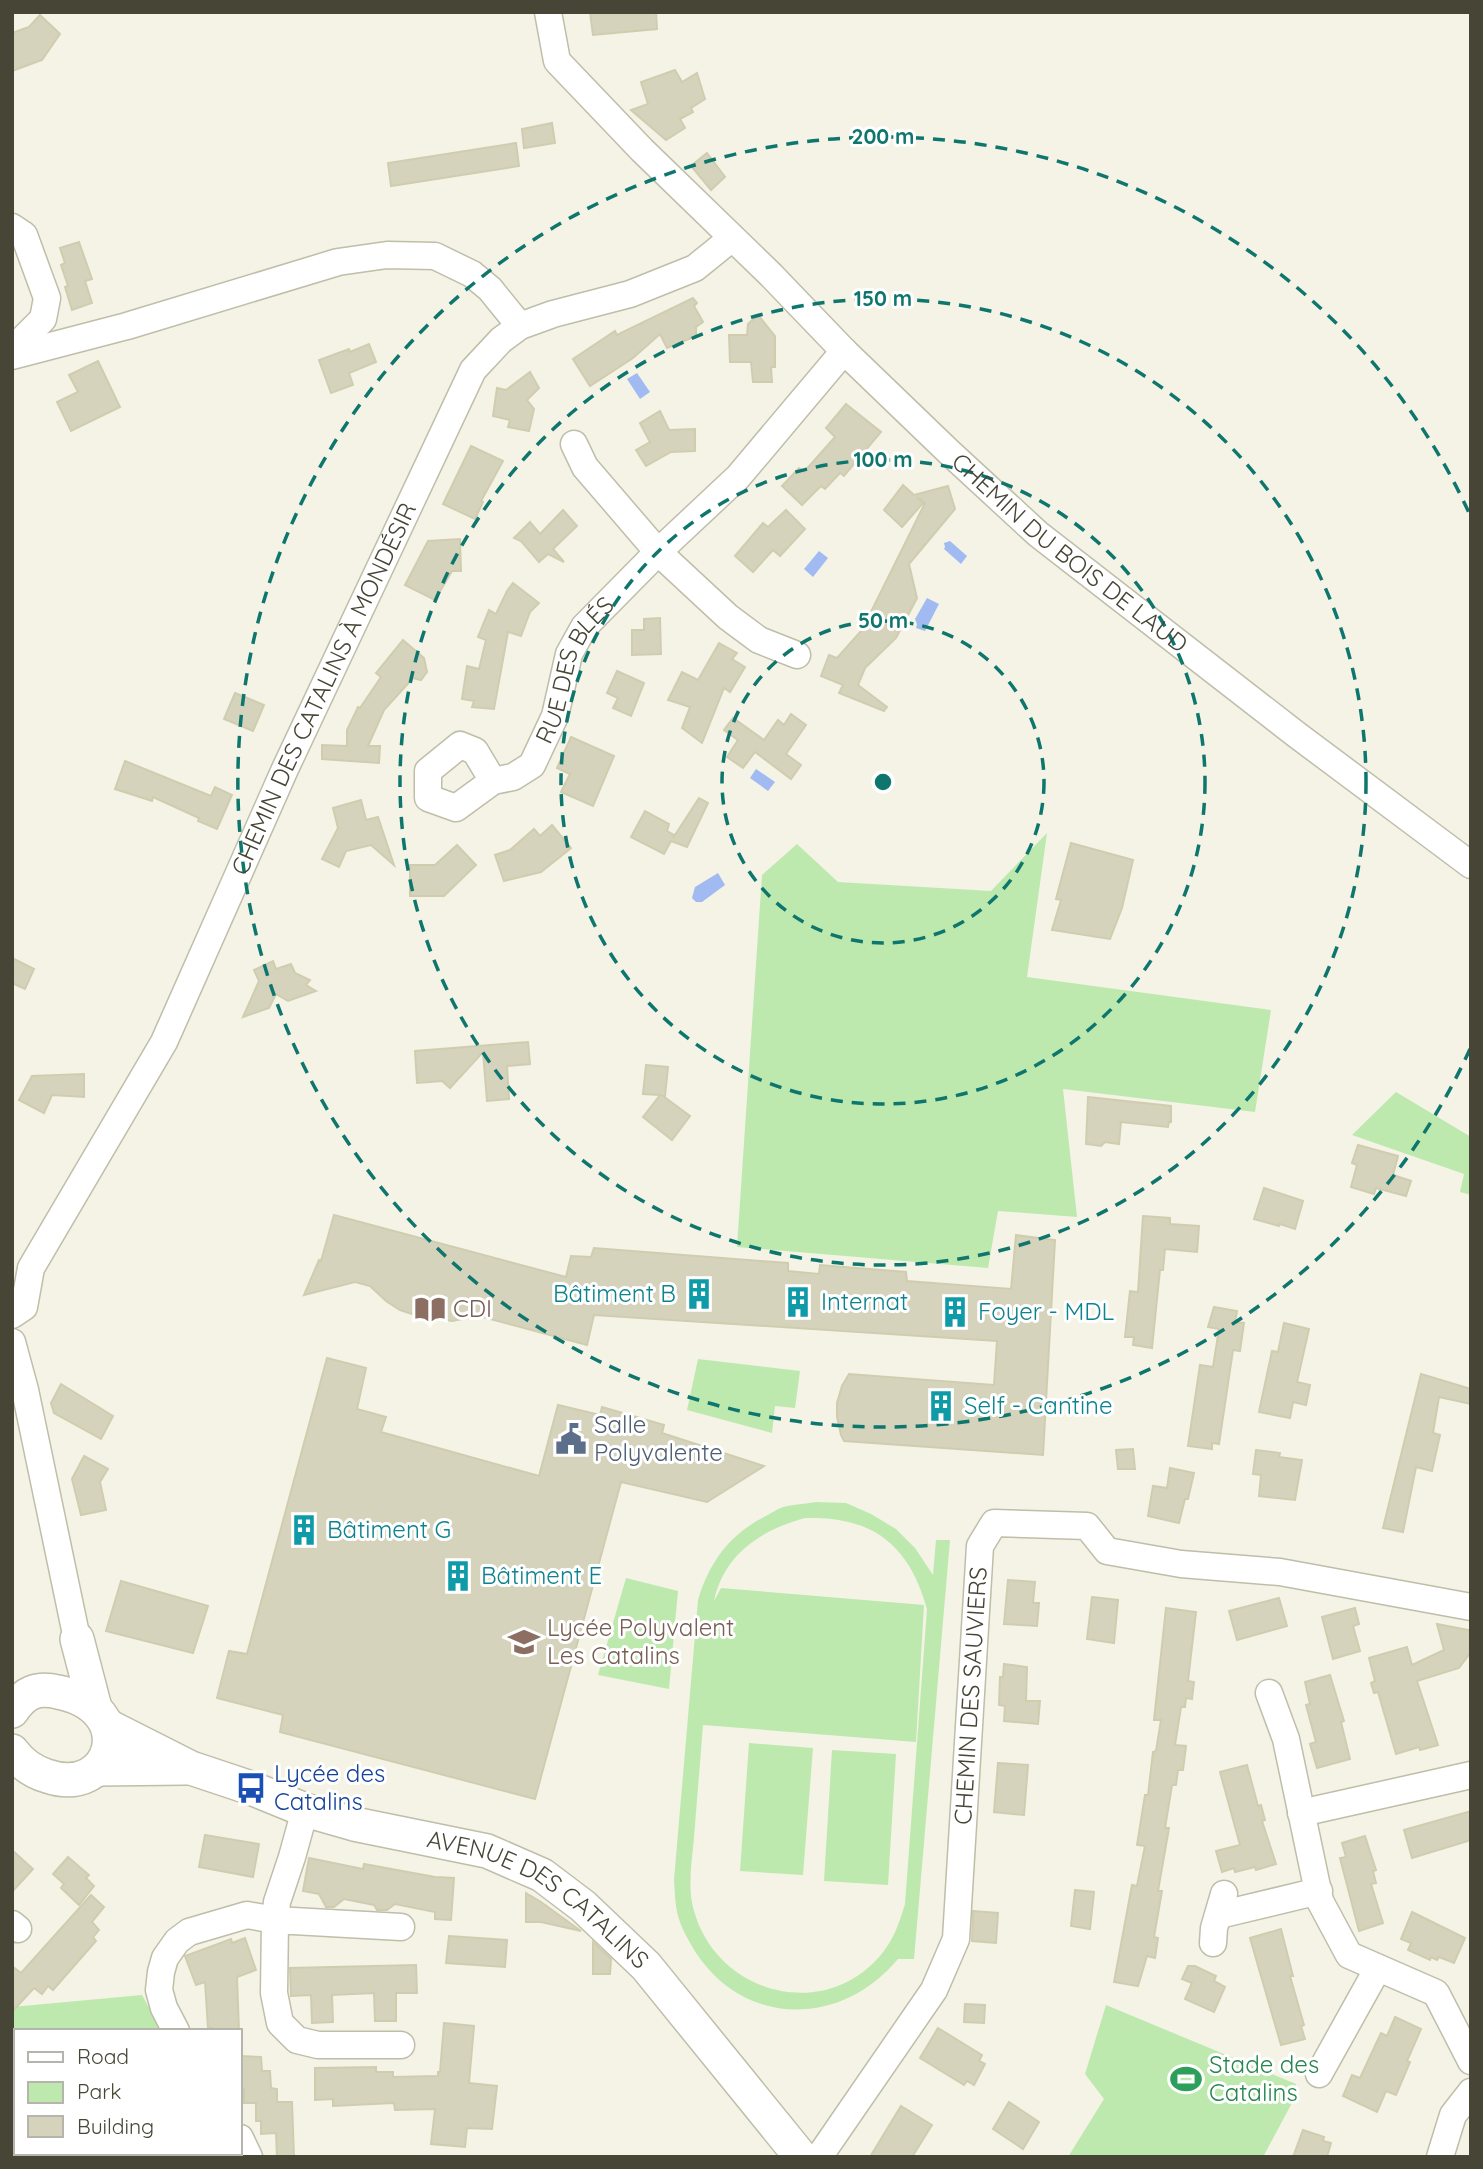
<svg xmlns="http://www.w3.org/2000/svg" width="1483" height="2169" font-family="Quicksand,sans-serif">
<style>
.green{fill:#bde9ae;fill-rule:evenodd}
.water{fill:#a1baf2}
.building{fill:#d5d3bc;stroke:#d0cdaf;stroke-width:2}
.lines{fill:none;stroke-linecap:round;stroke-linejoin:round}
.minor-casing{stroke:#bfbea9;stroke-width:29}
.tertiary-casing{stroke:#bfbea9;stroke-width:36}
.minor{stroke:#fff;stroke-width:26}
.tertiary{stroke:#fff;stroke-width:33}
.ring{fill:none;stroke:#0f766e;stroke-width:3.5;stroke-dasharray:12 9}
.labels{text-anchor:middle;stroke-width:6;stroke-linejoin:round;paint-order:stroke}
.street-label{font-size:24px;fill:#474535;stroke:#fff}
.culture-label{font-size:24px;fill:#0d838f;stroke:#fff;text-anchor:start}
.education-label{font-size:24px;fill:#785e54;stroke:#fff;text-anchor:start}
.service-label{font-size:24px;fill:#4e5e75;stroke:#fff;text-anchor:start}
.transit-label{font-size:24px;fill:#164399;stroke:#fff;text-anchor:start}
.leisure-label{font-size:24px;fill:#27864d;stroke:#fff;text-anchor:start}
.centre{fill:#0f766e;stroke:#fff;stroke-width:3.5}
.ring-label{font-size:21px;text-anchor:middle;font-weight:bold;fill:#0f766e;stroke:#fff;stroke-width:6;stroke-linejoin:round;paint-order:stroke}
</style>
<rect width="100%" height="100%" fill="#f4f3e6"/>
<!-- green -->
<g class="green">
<path d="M1047 833 1027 977 1271 1010 1255 1112 1063 1089 1077 1217 998 1211 988 1268 737 1247 762 875 797 844 838 882 991 891Z"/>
<path d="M1396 1092 1471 1137V1195L1460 1192 1464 1174 1352 1135Z"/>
<path d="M698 1359 800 1371 795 1408 775 1406 772 1433 687 1410Z"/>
<path d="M816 1502 846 1503 871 1514 896 1529 915 1548 933 1575 936 1540H950L914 1959H898C838 2031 735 2027 689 1941 686 1935 682 1929 680 1922 675 1909 675 1894 674 1880L698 1600C709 1563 729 1535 764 1517 770 1514 777 1509 783 1507 794 1504 805 1504 816 1502ZM805 1518C872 1516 909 1544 927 1609L905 1904C899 1924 893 1941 880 1956 822 2023 717 1993 694 1911 687 1888 692 1861 694 1837 697 1800 700 1763 703 1725L916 1742 924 1605 721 1588 714 1601C724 1554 761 1530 805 1518Z"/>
<path d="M626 1578 678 1591 669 1689 598 1675Z"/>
<path d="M749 1743 813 1748 803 1875 740 1871Z"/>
<path d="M832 1750 896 1754 888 1885 824 1881Z"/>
<path d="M142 1995 162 2031H16V2153H12V2007Z"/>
<path d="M1106 2005 1296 2084 1293 2101 1263 2157H1068L1104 2099 1085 2074Z"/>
</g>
<!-- water -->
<g class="water">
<path d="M637 373 650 392 640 399 627 379Z"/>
<path d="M950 541 967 556 961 564 944 549 945 547 944 543Z"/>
<path d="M819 551 828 558 813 577 804 569Z"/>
<path d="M927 598 939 604 925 631 916 628 917 624 915 619Z"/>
<path d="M756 769 775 782 768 791 750 778Z"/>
<path d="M718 873 725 885 702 902H696L692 898 695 887Z"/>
</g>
<!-- building -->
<g class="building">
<path d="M590 12H656L657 29 593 35Z"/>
<path d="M40 15 60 34 42 60 12 71V33L29 27Z"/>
<path d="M675 70 682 82 697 73 705 99 691 108 693 112 680 119 685 128 666 140 631 110 648 104 641 82Z"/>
<path d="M552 123 555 143 524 148 522 129Z"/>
<path d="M516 143 519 166 391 186 388 163Z"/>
<path d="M707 153 725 177 711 190 691 166Z"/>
<path d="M79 242 92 279 85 281 92 303 72 310 65 287 68 286 61 265 65 263 60 248Z"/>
<path d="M693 298 697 303 694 306 703 322 696 327V336L667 348 660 334 633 358 590 386 573 359 615 331 617 335Z"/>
<path d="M758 315 775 336V367H771L772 382H753L751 362H730L729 335H747L748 324Z"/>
<path d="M369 344 376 362 349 373 353 385 331 393 319 360 349 349 350 352Z"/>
<path d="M98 361 120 407 71 431 57 402 78 392 69 375Z"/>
<path d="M530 372 539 388 527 400 534 409 529 431 508 427 510 420 493 416 497 388 506 390Z"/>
<path d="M846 404 881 432 844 476 840 473 825 489 821 486 802 505 782 486 799 468 804 472 835 437 826 428Z"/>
<path d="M660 411 669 430 695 429V451L671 452 646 466 636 450 650 442 640 423Z"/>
<path d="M471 446 503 461 481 501 483 502 475 519 443 504Z"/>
<path d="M903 485 914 495 948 486 955 509 909 564 917 598 896 638 865 668 858 685 887 707 884 711 839 693 843 685 821 676 829 655 837 658 862 630 925 503 917 497 923 503 902 527 884 510Z"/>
<path d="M563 510 577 526 553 549 564 562 548 554 539 562 521 541 514 538 530 522 540 534Z"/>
<path d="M786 510 805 529 780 556 773 550 753 572 735 556 763 523 768 527Z"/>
<path d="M460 539 461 571H452L435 600 405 585 428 541Z"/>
<path d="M513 583 539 603 530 612 521 636 508 632 494 709 472 707 474 701 462 699 467 666 479 669 486 640 478 637 489 610 496 614 507 591Z"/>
<path d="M660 618 661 654 632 655V630H644V619Z"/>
<path d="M403 640 424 658 427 672 421 680 413 678 384 710 368 746H380L379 763 322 759V745L347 746V730L358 707 360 708 381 677 376 673Z"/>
<path d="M719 643 737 653 732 659 745 667 730 692 724 688 702 743 682 728 690 707 668 700 682 672 698 680Z"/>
<path d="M617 671 644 683 631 716 613 708 618 698 607 693Z"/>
<path d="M235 693 264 705 253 731 224 719Z"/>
<path d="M791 714 806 725 786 754 801 765 791 779 755 752 743 768 727 757 738 740 724 730 733 718 764 740 778 720 784 725Z"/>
<path d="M571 737 614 756 593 806 561 792 570 774 557 768Z"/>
<path d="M125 761 211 796 215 787 232 795 217 829 198 821 199 818 153 797 152 801 115 789Z"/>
<path d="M699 798 708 803 687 847 671 841 664 854 631 837 645 811 669 824 667 831 674 835 673 838Z"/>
<path d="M361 800 366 820 378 817 394 865 371 845 346 851 339 867 322 859 338 828 333 808Z"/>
<path d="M552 825 571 848 541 872 504 881 495 855 510 850 534 829 540 836Z"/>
<path d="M1071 843 1133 860 1122 908 1110 939 1052 930 1061 900 1056 899Z"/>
<path d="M457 845 476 865 444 896H410V865H435Z"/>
<path d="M12 958 34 969 25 989 12 983Z"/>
<path d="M273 961 276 969 291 964 295 973 310 980 306 985 316 991 288 1001 276 994 269 1008 243 1017 259 981 254 970Z"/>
<path d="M528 1042 530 1064 507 1066 509 1099 487 1101 483 1052 450 1088 442 1081 417 1083 415 1051Z"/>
<path d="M646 1065 668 1067 665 1096H663L690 1116 672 1140 643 1117 660 1095 643 1094Z"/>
<path d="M84 1074V1097L52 1095 44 1113 19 1100 32 1076Z"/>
<path d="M1088 1097 1171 1106V1122H1169L1168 1127 1121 1122 1119 1144 1105 1142 1101 1146 1086 1144Z"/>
<path d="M1358 1145 1398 1156 1393 1175 1411 1181 1406 1196 1376 1188 1374 1194 1351 1187 1357 1165 1352 1163Z"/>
<path d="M1264 1188 1303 1201 1295 1229 1280 1224 1279 1226 1254 1219Z"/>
<path d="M334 1215 566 1277 571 1256 591 1257 594 1248 788 1263V1271L819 1274 820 1265 906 1272 907 1281 1011 1289 1016 1235 1055 1240 1043 1455 844 1441 841 1435 837 1417V1403L842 1386 849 1374 994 1385 997 1341 594 1315 587 1345 479 1316 452 1321 418 1316 400 1310 386 1301 370 1286 355 1282 304 1295 319 1260 321 1261Z"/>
<path d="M1143 1216 1170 1218V1224L1199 1226 1197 1252 1165 1249 1163 1270H1160L1152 1348 1133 1345 1134 1337H1125L1130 1291 1138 1292Z"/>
<path d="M1214 1307 1237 1311 1235 1322 1244 1323 1240 1351 1233 1350 1219 1444 1212 1443V1449L1188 1446 1200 1365 1213 1367 1219 1329 1208 1327Z"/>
<path d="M1284 1323 1309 1329 1297 1382 1310 1385 1306 1405 1293 1402 1290 1418 1259 1412 1272 1351 1278 1352Z"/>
<path d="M327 1358 366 1368 357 1409 386 1417 381 1432 539 1476 558 1405 600 1415 602 1407 664 1425 662 1433 764 1466 707 1502 621 1482 535 1799 280 1732 283 1715 217 1698 229 1651 247 1654Z"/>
<path d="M1421 1374 1471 1389V1404L1439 1397 1433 1433 1440 1435 1432 1471 1416 1467 1403 1532 1383 1528Z"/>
<path d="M61 1384 113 1416 101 1439 54 1413 51 1403Z"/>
<path d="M1133 1449 1135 1469H1118L1116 1450Z"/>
<path d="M1256 1450 1280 1453 1279 1457 1302 1460 1295 1500 1259 1496 1261 1475 1253 1474Z"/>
<path d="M84 1456 108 1469 100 1482 106 1510 81 1515 72 1479Z"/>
<path d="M1170 1468 1194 1473 1188 1499H1185L1179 1523 1148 1516 1153 1486 1167 1488Z"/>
<path d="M1008 1580 1035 1582 1033 1603H1039L1037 1626 1004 1624Z"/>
<path d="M121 1581 208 1606 193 1653 106 1631Z"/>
<path d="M1092 1597 1118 1600 1114 1643 1087 1639Z"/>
<path d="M1279 1598 1287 1626 1237 1640 1229 1611Z"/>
<path d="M1166 1608 1196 1612 1188 1681 1194 1682 1192 1699 1186 1698 1185 1707H1181L1175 1745 1186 1746 1183 1770H1178L1176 1785H1172L1165 1828H1169L1158 1891H1162L1154 1937 1158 1938 1155 1958 1147 1956 1138 1986 1114 1982 1132 1885 1137 1886 1145 1846 1137 1845 1145 1795H1148L1153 1752 1156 1751 1161 1720H1154Z"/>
<path d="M1355 1608 1359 1624 1353 1626 1360 1651 1333 1659 1322 1617Z"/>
<path d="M1437 1624 1469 1630 1471 1636V1652L1459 1668 1417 1681 1438 1745 1420 1750 1419 1747 1396 1754 1378 1692 1374 1693 1371 1683 1375 1681 1369 1658 1407 1647 1412 1665 1444 1650Z"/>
<path d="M1004 1664 1027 1667 1026 1701H1040L1038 1724 1004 1721 1005 1706 999 1705 1000 1677H1003Z"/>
<path d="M1330 1675 1344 1721 1341 1722 1350 1759 1317 1768 1310 1744 1316 1742 1306 1705 1310 1704 1305 1682Z"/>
<path d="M998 1763 1028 1765 1024 1815 994 1812Z"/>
<path d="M1247 1765 1258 1806 1261 1805 1265 1820 1262 1821 1276 1864 1256 1870 1255 1867 1235 1872 1234 1868 1222 1872 1216 1851 1240 1845 1220 1772Z"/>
<path d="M1471 1811V1840L1412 1858 1404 1830Z"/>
<path d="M205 1835 259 1844 253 1877 199 1867Z"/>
<path d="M1365 1836 1376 1870 1373 1871 1376 1883 1371 1884 1383 1923 1359 1931 1340 1858 1346 1857 1342 1843Z"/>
<path d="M12 1850 33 1869 12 1892Z"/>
<path d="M68 1857 89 1875 86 1878 94 1886 79 1905 61 1888 64 1884 53 1874Z"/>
<path d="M309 1858 363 1869 364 1864 435 1877 454 1878 451 1920 435 1919V1912L395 1904 387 1910H377L374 1905 344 1899 334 1907H326L319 1894 303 1891Z"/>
<path d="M1075 1890 1094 1892 1090 1929 1071 1926Z"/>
<path d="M526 1893 541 1902 581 1931 541 1922H526Z"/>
<path d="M91 1895 104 1907 92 1922 99 1930 93 1937 96 1941 53 1990 48 1986 42 1994 34 1988 12 2012V1966L21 1973Z"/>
<path d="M973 1911 998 1913 996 1943 972 1941Z"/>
<path d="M1412 1912 1465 1938 1454 1963 1439 1957 1437 1960 1431 1957 1430 1960 1408 1950 1411 1943 1401 1939Z"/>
<path d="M1281 1929 1293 1976H1290L1304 2025 1301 2026 1305 2039 1281 2045 1250 1938Z"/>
<path d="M449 1936 507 1940 505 1967 446 1963Z"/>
<path d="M245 1938 256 1970 237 1977 239 2031H212V2028H208L205 1982 196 1985 185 1956 231 1939 232 1943Z"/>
<path d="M593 1942 611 1959 610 1974H593Z"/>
<path d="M416 1965 417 1993H396V2021H375L374 1993 332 1995 333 2022 312 2023 311 1995 291 1996 290 1968Z"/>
<path d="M1188 1966H1195L1216 1976 1214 1981 1225 1987 1214 2012 1185 1999 1192 1983 1182 1979Z"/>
<path d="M965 2004 985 2005 984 2023 964 2022Z"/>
<path d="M1395 2017 1421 2029 1407 2061 1410 2062 1396 2095 1386 2091 1377 2112 1343 2096 1352 2075 1360 2078 1381 2033 1387 2036Z"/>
<path d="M444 2023 474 2026 469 2083 497 2086 492 2129 467 2128 465 2147 431 2144 435 2109 395 2110 394 2103 333 2106V2099L315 2100V2068L376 2067V2072H393V2077L438 2076V2072H440Z"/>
<path d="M938 2028 982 2055 979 2061 985 2064 974 2085 967 2081 964 2085 920 2058Z"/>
<path d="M240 2056 261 2057 262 2071H270L271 2088 277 2089V2102H292L294 2157H277L276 2133 261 2134V2121H256V2103H244V2089L240 2090Z"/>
<path d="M1009 2102 1039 2122 1023 2149 993 2129Z"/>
<path d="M901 2106 932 2125 912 2157H870Z"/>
<path d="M1303 2130 1324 2137 1323 2141 1331 2143 1327 2157H1293Z"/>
</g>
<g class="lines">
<defs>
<g id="minor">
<path id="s1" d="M548 12 557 61 642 150 771 275 844 351 949 452 1038 534 1297 735 1471 865"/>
<path d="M12 227 24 235 47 298 43 319 12 350"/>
<path d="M12 356 127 326 338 262 387 255 435 256 472 274 490 289 520 326"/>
<path d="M574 444 585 467 658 552 728 617 759 640 797 655"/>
<path id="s2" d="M493 781 475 751 460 745 428 771V798L456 808 493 781 513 777 532 765 555 716 569 654 584 627 658 552 738 477 844 351"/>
<path id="s3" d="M12 1315 24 1307 31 1268 164 1042 285 769 473 370 501 340 520 326 553 314 630 294 695 268 732 238"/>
<path d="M12 1342 25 1390 77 1639"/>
<path d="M1269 1693 1286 1739 1320 1901 1349 1955 1436 1993 1471 2061"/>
<path d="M1301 1813 1471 1775"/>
<path d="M1219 1915 1319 1891"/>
<path d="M12 1924 18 1929"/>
<path d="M401 1927 275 1920 274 1993 280 2023 297 2040 318 2045H401"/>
<path d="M1213 1943 1214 1928 1224 1894"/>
<path d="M176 2031 164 2008 159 1990 161 1972 165 1958 177 1941 189 1932 247 1915 275 1920 277 1902 292 1857 305 1810"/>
<path d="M1319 2074 1378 1968"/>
<path d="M240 2138 249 2157"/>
<path id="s4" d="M819 2157 934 1990 956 1939 980 1546 994 1523 1087 1526 1107 1551 1181 1564 1280 1572 1471 1607"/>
<path d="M1440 2157 1453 2115 1471 2092"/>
</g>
<g id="tertiary">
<path d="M77 1639 95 1708"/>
<path d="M12 1711C24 1693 36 1687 58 1692 141 1708 113 1799 47 1776 33 1772 21 1763 12 1751"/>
<path id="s5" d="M108 1726 191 1768 251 1788 305 1810 354 1824 487 1851 542 1875 583 1906 646 1966 801 2157"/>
<path d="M97 1769 185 1768"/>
</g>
</defs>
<!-- minor casing -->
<use href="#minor" class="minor-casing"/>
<!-- tertiary casing -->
<use href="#tertiary" class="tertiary-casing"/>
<!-- minor -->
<use href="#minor" class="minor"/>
<!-- tertiary -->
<use href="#tertiary" class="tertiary"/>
</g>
<!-- distance rings -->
<g class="ring">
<circle cx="883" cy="782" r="161"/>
<circle cx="883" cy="782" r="322"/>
<circle cx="883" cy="782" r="483"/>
<path d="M1470 1049A645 645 0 1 1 1470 515"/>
</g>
<!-- icons -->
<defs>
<symbol id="building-bare" viewBox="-9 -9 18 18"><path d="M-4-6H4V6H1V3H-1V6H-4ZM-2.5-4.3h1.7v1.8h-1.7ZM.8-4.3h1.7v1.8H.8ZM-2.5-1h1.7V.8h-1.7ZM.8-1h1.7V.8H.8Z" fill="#0f9aa8" stroke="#fff" stroke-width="2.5" paint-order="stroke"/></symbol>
<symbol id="library-bare" viewBox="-9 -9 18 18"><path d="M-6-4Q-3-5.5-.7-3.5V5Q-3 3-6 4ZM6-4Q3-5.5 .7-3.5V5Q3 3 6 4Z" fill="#8d6e63" stroke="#fff" stroke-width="2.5" paint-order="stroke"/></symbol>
<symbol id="civic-bare" viewBox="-9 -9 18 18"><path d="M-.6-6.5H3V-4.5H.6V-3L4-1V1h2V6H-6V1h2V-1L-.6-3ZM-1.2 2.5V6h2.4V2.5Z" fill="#5c6f8a" stroke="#fff" stroke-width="2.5" paint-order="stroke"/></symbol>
<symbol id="school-bare" viewBox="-9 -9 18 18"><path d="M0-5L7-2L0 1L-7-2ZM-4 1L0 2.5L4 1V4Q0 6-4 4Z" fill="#8d6e63" stroke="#fff" stroke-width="2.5" paint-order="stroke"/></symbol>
<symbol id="bus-bare" viewBox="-9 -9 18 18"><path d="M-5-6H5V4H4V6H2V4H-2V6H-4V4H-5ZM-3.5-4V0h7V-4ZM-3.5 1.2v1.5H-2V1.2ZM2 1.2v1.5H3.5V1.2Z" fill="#1a4fb4" stroke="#fff" stroke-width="2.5" paint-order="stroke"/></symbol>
<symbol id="stadium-bare" viewBox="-9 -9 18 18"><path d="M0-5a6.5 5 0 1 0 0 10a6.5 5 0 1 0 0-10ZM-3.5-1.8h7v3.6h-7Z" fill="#2e9e5b" stroke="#fff" stroke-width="2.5" paint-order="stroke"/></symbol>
</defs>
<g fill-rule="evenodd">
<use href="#building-bare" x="677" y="1272" width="44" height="44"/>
<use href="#building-bare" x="776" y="1280" width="44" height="44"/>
<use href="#library-bare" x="408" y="1287" width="44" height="44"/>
<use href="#building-bare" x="933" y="1290" width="44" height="44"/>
<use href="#building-bare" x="919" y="1384" width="44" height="44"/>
<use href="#civic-bare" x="549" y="1417" width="44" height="44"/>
<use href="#building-bare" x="282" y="1508" width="44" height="44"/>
<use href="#building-bare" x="436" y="1554" width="44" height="44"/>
<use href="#school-bare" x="502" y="1620" width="44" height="44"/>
<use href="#bus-bare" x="229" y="1766" width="44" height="44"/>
<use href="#stadium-bare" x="1164" y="2057" width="44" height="44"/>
</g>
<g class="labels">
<!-- street labels -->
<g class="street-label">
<text dy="8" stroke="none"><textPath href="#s1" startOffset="761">CHEMIN DU BOIS DE LAUD</textPath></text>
<text dy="8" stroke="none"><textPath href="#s2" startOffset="343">RUE DES BLÉS</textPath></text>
<text dy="8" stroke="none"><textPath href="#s3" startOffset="704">CHEMIN DES CATALINS À MONDÉSIR</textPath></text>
<text dy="8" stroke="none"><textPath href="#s4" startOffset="502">CHEMIN DES SAUVIERS</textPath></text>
<text dy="8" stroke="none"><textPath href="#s5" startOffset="469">AVENUE DES CATALINS</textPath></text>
</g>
<!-- culture labels -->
<g class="culture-label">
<text x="676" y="1302" text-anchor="end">Bâtiment B</text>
<text x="821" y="1310">Internat</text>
<text x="978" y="1320">Foyer - MDL</text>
<text x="964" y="1414">Self - Cantine</text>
<text x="327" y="1538">Bâtiment G</text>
<text x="481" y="1584">Bâtiment E</text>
</g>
<!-- education labels -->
<g class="education-label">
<text x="453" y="1317">CDI</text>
<text x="547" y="1636">Lycée Polyvalent<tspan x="547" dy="28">Les Catalins</tspan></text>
</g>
<!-- service labels -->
<g class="service-label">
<text x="594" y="1433">Salle<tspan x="594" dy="28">Polyvalente</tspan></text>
</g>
<!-- transit labels -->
<g class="transit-label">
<text x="274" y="1782">Lycée des<tspan x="274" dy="28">Catalins</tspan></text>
</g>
<!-- leisure labels -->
<g class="leisure-label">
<text x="1209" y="2073">Stade des<tspan x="1209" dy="28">Catalins</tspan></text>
</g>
</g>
<circle cx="883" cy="782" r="10" class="centre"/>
<g class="ring-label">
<text x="883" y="144">200 m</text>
<text x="883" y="306">150 m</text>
<text x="883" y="467">100 m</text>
<text x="883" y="628">50 m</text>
</g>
<!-- border -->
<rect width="1483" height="2169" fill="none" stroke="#474535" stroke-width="28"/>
<!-- legend -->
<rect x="14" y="2029" width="228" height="126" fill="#ffffff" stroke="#b5b5ae" stroke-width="2"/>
<rect x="28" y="2052" width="35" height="10" fill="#ffffff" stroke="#b5b5ae" stroke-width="2"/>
<text x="77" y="2064" font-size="21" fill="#474535">Road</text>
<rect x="28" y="2082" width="35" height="21" fill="#bde9ae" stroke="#b5b5ae" stroke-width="2"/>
<text x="77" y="2099" font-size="21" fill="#474535">Park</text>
<rect x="28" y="2116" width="35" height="21" fill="#d5d3bc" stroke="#b5b5ae" stroke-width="2"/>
<text x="77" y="2134" font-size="21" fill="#474535">Building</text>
</svg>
